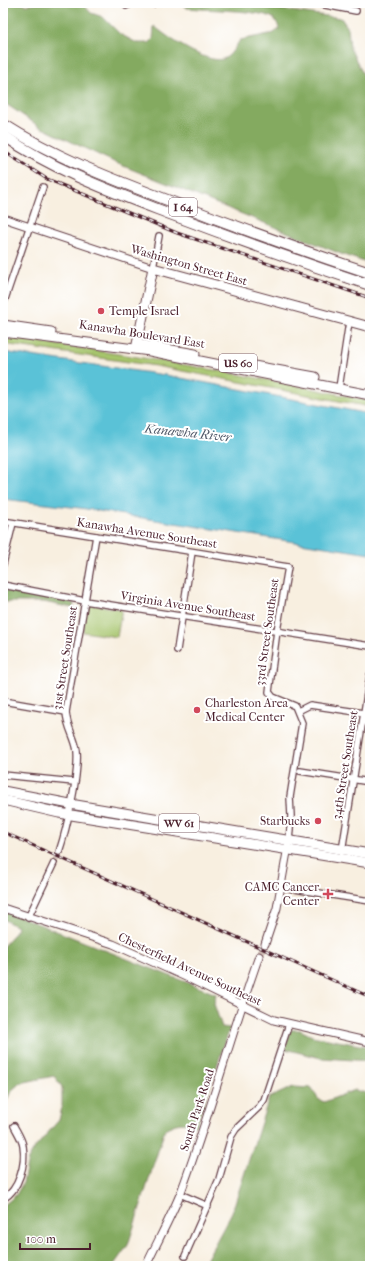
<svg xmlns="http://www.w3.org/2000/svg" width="373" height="1269" font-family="'IM FELL French Canon',serif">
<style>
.green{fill:#a6c46c;stroke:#78724c}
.forest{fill:#84aa60;stroke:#676446}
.water{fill:#5ac2d7;stroke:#527081}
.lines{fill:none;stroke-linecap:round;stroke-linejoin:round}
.minor-tunnel{stroke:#d5c5bc;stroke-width:5.5;stroke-dasharray:5.5 3;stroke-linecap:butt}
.tertiary-tunnel{stroke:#d5c5bc;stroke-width:7;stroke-dasharray:7 3.5;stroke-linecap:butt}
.pedestrian-casing{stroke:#643e46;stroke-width:6}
.minor-casing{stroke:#643e46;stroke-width:8}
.tertiary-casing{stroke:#643e46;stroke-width:9}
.primary-casing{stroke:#643e46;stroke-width:11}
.motorway-casing{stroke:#643e46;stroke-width:12}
.pedestrian{stroke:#fff;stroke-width:4}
.minor{stroke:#fff;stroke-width:5.5}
.tertiary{stroke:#fff;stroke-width:7}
.primary{stroke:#fff;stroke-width:9}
.motorway{stroke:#fff;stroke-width:10}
.rail-casing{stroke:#4a1f2b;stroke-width:3}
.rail{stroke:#fff;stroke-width:1.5;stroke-dasharray:4.5;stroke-linecap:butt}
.poi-dot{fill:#d1495b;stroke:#fff;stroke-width:1.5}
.labels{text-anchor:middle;stroke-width:4;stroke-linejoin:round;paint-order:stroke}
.shield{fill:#fff;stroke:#80626b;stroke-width:1}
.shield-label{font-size:11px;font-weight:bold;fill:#4a1f2b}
.street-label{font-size:12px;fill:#4a1f2b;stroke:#fff}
.poi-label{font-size:12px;fill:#4a1f2b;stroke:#fff;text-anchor:start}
.water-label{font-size:13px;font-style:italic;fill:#505867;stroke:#fff}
</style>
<rect width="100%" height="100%" fill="#fff"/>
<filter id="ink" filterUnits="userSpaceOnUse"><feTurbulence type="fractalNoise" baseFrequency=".025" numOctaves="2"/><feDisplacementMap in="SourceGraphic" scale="8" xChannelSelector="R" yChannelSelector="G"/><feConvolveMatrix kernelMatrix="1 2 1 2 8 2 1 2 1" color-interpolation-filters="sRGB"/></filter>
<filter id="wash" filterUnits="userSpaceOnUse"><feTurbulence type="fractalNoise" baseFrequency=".012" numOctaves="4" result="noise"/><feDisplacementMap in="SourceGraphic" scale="16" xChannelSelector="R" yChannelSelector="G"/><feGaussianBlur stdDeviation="0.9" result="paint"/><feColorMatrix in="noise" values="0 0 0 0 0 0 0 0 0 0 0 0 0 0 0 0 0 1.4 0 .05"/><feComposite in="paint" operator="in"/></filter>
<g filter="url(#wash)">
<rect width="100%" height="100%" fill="#f8efe0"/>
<!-- green -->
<g class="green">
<path d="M3 337C126 354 249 374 370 401V407L156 366 3 344Z"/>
<path d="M87 604 122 609 117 637 83 632Z"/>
</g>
<!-- forest -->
<g class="forest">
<path d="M3 3H19L26 5 42 3H82L91 13 103 17 120 34 137 43H149L153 39 154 26C167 37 206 64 223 59 230 57 236 46 240 40L274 33 279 29C278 25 277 21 273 18 261 10 204 10 187 8L179 3H235L341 18 348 28 350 48 370 88V264L341 254 116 163 40 127 3 102Z"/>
<path d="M3 590 65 600 74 604 73 608 44 602H3Z"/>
<path d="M3 910 216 994 214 1004 222 1027 230 1028 196 1126C182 1122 177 1122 165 1129L128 1245 113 1266H3V1206L16 1195 23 1183 28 1159 34 1149 59 1120 62 1107V1087L54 1076 20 1083 11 1091 3 1109V946L15 933 17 927 3 919Z"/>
<path d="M290 1030H300L312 1036 370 1047V1061L321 1058 285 1049Z"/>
<path d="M293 1087 312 1088 318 1099 324 1102 355 1090 370 1094V1266H204V1264L232 1212 269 1098Z"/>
</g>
<!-- water -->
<path class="water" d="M3 352 165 375 370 414V554L80 508 3 499Z"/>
</g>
<g filter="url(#ink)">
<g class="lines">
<!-- minor-tunnel -->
<path class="minor-tunnel" d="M54 863 59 852"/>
<!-- tertiary-tunnel -->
<path class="tertiary-tunnel" d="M259 956 265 944"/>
<defs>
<g id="pedestrian">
<path d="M150 3 153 5"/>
<path d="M126 7 136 3"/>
</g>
<g id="minor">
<path d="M315 3 356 11"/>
<path d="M153 268 159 236"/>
<path d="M3 305 43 187"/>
<path d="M339 388 349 322"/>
<path d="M3 521 288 567 277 631 269 692 273 697 295 706 302 723 290 797 291 816 289 841"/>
<path d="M3 564 13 523"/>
<path d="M3 585 85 601 370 646"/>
<path d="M177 650 192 552"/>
<path d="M3 701 66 712"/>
<path d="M298 711 310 705 370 714"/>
<path d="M300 771 370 782"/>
<path d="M3 775 74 782"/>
<path d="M342 851 370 675"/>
<path d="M59 852C67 828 79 775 77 751 75 737 67 728 66 712L96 536"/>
<path d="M281 887 370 901"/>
<path d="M28 918 54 863"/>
<path d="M180 1194 208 1206"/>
<path d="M3 1199C19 1190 26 1164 23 1146 22 1139 17 1132 14 1126"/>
<path d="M185 1256 219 1179 231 1137 236 1129 259 1107 264 1100 289 1024"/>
</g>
<g id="tertiary">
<path d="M3 218 153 268"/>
<path d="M3 908 113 944 188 978 274 1020 370 1042"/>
<path d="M265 944 277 908 289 841"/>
<path d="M146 1266C157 1242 171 1217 181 1192 210 1115 231 1034 259 956"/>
</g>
<g id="primary">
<path d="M3 325 51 332"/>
<path d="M3 332 150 351 370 395"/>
<path d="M143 345 195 354"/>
<path d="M136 349 153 268 370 327"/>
<path d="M237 363 315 377"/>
<path d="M3 791 70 804 370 854"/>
<path d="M3 800 59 813 370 863"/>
</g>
<g id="motorway">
<path d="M3 124C53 156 107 177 162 198 231 225 300 250 370 273"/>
<path d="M3 135C53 170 113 192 170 214 236 239 303 263 370 285"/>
</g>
</defs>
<!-- pedestrian casing -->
<use href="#pedestrian" class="pedestrian-casing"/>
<!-- minor casing -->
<use href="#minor" class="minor-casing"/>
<!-- tertiary casing -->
<use href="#tertiary" class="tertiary-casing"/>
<!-- primary casing -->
<use href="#primary" class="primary-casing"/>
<!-- motorway casing -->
<use href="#motorway" class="motorway-casing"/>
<!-- pedestrian -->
<use href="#pedestrian" class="pedestrian"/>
<!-- minor -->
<use href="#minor" class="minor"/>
<!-- tertiary -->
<use href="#tertiary" class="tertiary"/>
<!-- primary -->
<use href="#primary" class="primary"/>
<!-- motorway -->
<use href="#motorway" class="motorway"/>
<defs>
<g id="rail">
<path d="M3 151 47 179 177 233 370 298"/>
<path d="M3 832 370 997"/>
</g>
</defs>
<!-- rail casing -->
<use href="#rail" class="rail-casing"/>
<!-- rail -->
<use href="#rail" class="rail"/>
</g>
</g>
<!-- markers -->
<g class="poi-dot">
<circle cx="101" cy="311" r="4"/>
<circle cx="197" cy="710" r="4"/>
<circle cx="318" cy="821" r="4"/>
<path d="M326 888h4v4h4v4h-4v4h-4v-4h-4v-4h4z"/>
</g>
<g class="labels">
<!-- shield labels -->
<g class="shield">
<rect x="169" y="198" width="28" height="18" rx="3"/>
<rect x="219" y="354" width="38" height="18" rx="3"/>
<rect x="159" y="814" width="40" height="18" rx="3"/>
</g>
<g class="shield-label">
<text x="183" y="211">I 64</text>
<text x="238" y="367">US 60</text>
<text x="179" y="827">WV 61</text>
</g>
<!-- street labels -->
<g class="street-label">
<text transform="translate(189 265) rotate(16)" y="4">Washington Street East</text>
<text transform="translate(142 334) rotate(9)" y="4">Kanawha Boulevard East</text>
<text transform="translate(147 533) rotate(9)" y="4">Kanawha Avenue Southeast</text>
<text transform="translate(188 606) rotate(9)" y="4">Virginia Avenue Southeast</text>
<text transform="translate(267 632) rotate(-82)" y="4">33rd Street Southeast</text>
<text transform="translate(65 658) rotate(-81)" y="4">31st Street Southeast</text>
<text transform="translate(345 765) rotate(-81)" y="4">34th Street Southeast</text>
<text transform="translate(190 969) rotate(25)" y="4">Chesterfield Avenue Southeast</text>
<text transform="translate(197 1110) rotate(-72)" y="4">South Park Road</text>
</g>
<!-- poi labels -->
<g class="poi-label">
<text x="109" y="315">Temple Israel</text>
<text x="205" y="707">Charleston Area<tspan x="205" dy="14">Medical Center</tspan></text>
<text x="310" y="825" text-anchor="end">Starbucks</text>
<text x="319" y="891" text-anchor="end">CAMC Cancer<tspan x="319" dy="14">Center</tspan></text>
</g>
<!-- water labels -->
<g class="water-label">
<text transform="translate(188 432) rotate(6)" y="5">Kanawha River</text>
</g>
</g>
<!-- margin -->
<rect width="373" height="1269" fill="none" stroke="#fff" stroke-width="16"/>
<!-- scale -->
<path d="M20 1243v6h70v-6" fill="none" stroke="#4a1f2b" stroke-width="2"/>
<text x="26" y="1243" font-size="12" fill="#4a1f2b" stroke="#ffffff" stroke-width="3" paint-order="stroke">100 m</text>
</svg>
